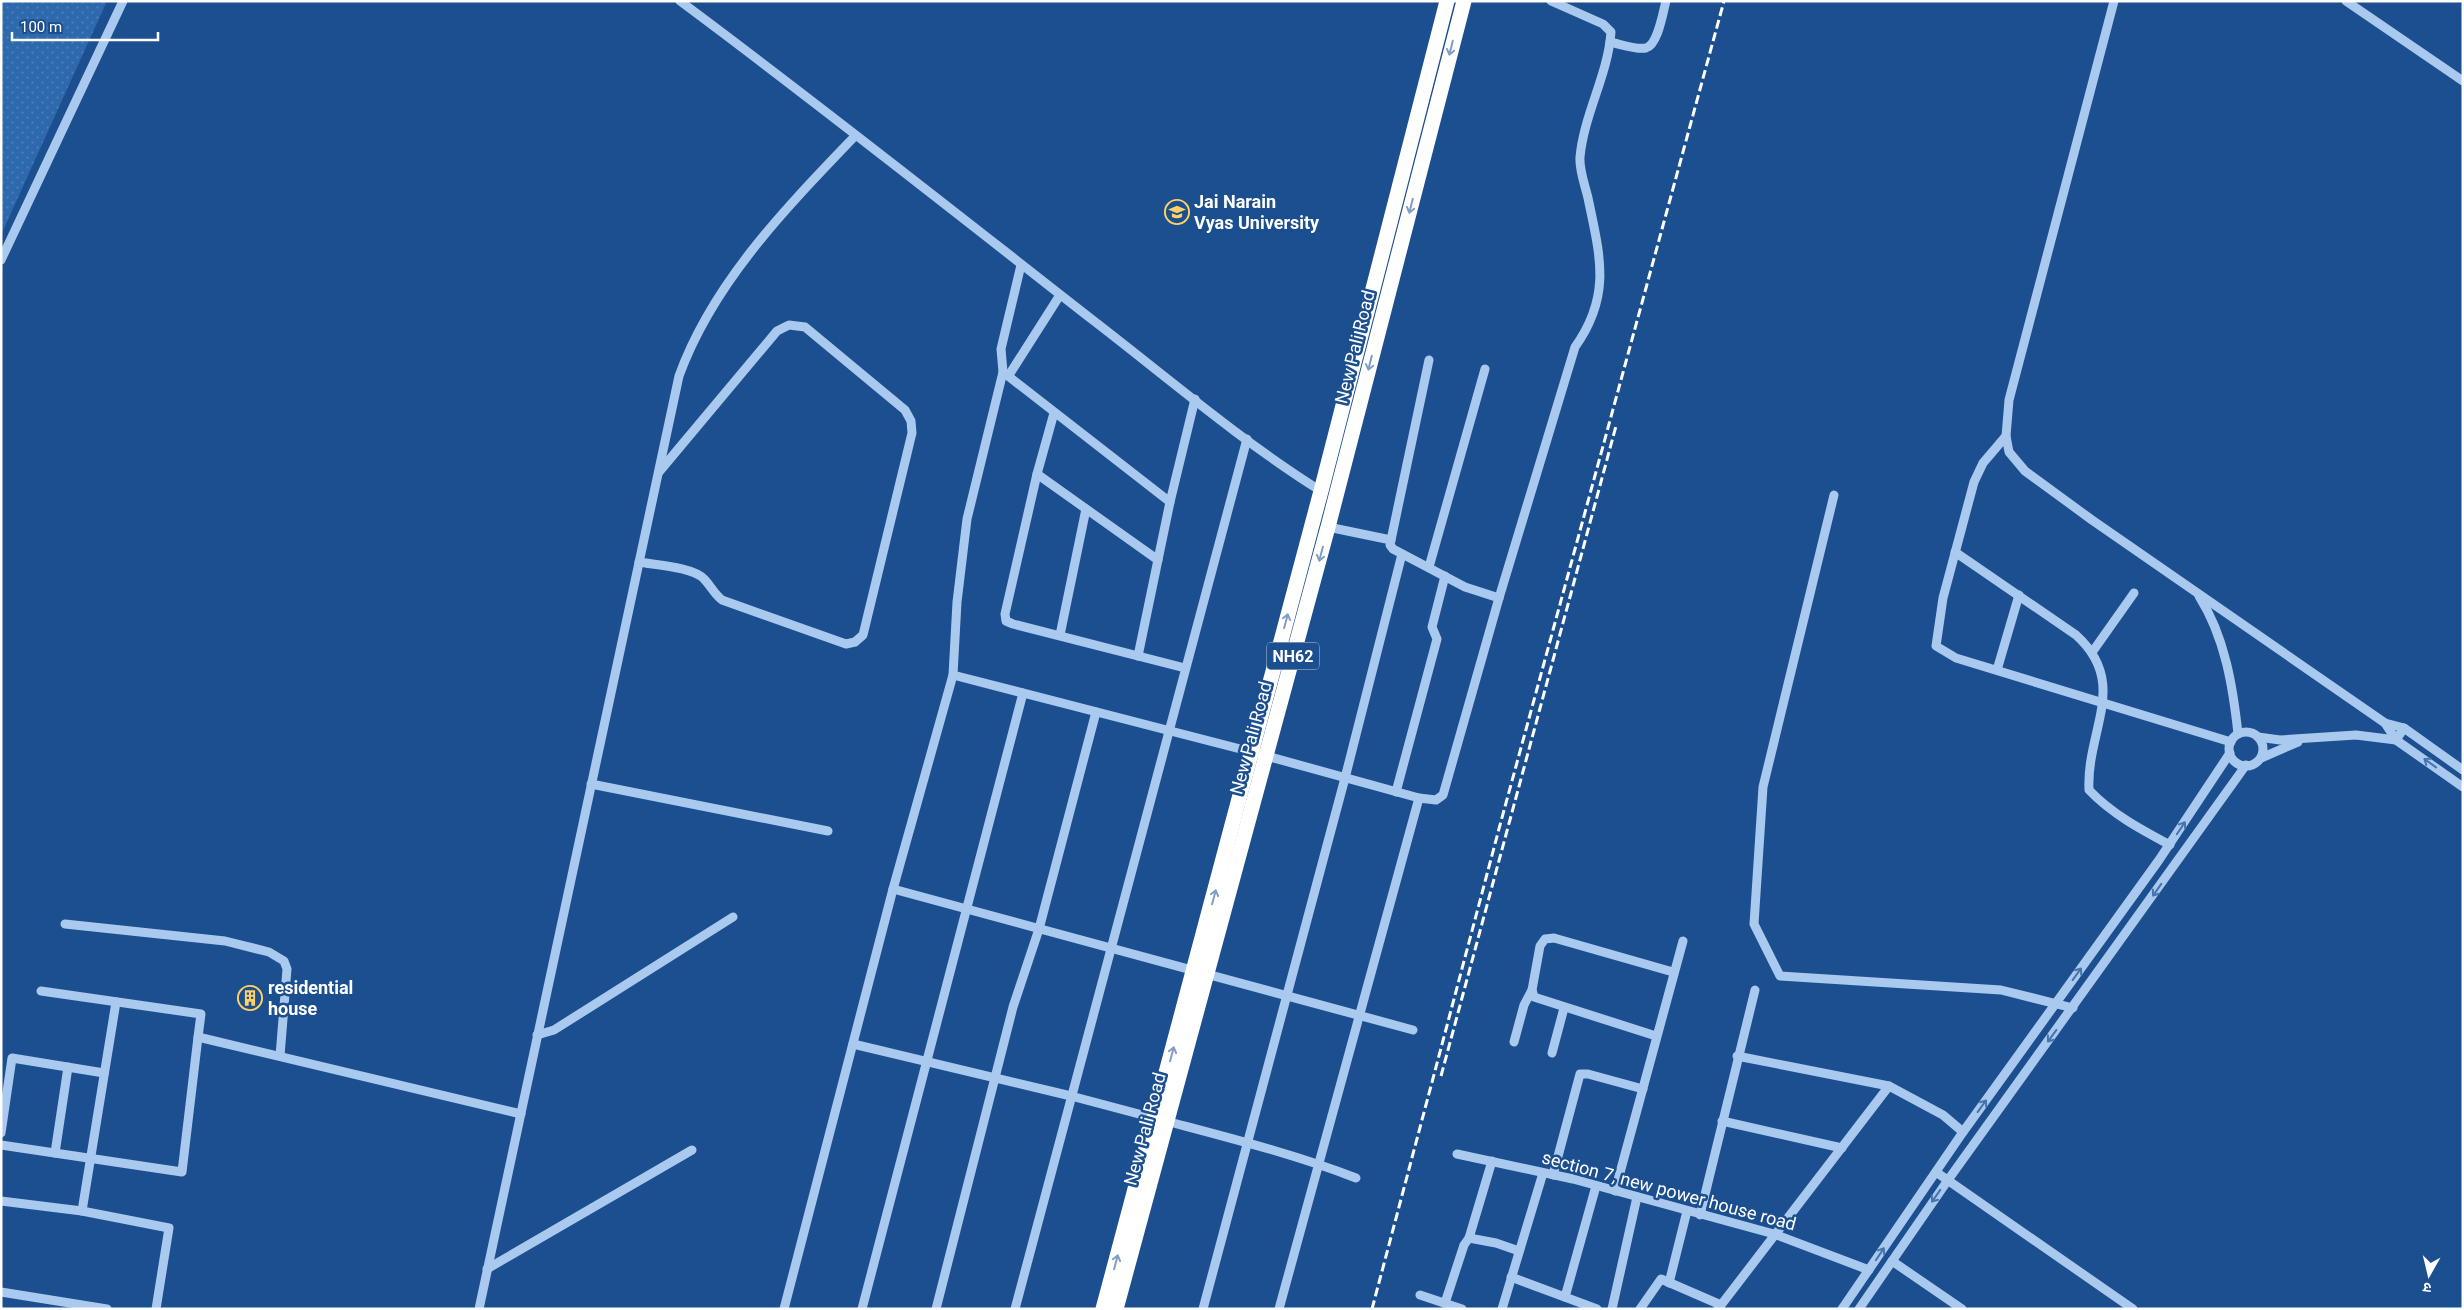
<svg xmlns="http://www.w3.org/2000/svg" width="2464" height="1310" font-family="Roboto,'Noto Sans Devanagari',sans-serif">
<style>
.grass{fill:url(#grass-dots)}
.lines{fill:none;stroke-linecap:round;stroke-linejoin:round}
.minor{stroke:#a9c9ee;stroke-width:9}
.highway{stroke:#fff;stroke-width:15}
.rail{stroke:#fff;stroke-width:3;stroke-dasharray:9 4;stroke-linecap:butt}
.oneway{stroke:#829ec1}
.oneway2{stroke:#4674ac}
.labels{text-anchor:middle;stroke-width:5;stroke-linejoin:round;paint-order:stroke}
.shield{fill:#1b4f8f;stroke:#bbcadd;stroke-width:1}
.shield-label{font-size:16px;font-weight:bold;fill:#fff}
.poi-label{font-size:18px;font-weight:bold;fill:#fff;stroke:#1b4f8f;text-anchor:start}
.street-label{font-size:18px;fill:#fff;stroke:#1b4f8f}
</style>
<defs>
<pattern id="grass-dots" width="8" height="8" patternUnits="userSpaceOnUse" patternTransform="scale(1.25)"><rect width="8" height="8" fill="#2e69ad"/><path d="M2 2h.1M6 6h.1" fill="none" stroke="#4d80b9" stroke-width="1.8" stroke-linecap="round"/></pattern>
</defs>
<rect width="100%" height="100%" fill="#1b4f8f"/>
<!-- grass -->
<path class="grass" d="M1 1H107L1 235Z"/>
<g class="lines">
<!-- minor -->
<g class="minor">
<path d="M680 1C820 105 957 214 1094 321 1168 378 1241 441 1321 491"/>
<path d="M2114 1 2009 400 2006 436 2009 452 2025 471 2092 520 2385 723 2404 728 2463 770"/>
<path d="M2346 1 2463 81"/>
<path d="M1610 42C1620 44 1636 50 1646 48 1658 45 1663 12 1666 1"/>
<path d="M1 260 123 1"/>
<path d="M1003 372 1170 502"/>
<path d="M1009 375 1060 295"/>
<path d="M1054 413 1037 474 1005 614 1006 621 1013 624 1185 668"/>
<path d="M2006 436 1983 463 1974 482 1943 598 1936 646 1956 658 2231 742"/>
<path d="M1037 474 1158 560"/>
<path d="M1834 495 1763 787 1754 924 1780 976 2001 990 2073 1008"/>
<path d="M1328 527 1391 540 1390 545 1393 549 1465 587 1499 598"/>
<path d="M1391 540 1429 360"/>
<path d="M1955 552 2076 635C2130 684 2086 730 2089 790 2112 814 2140 829 2170 845"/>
<path d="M639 562C655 565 693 567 704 579 711 586 714 594 722 600L846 644 855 642 863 635 912 433 911 421 905 410 805 327 789 325 777 331 659 472"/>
<path d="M1429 567 1485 369"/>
<path d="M2199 596C2225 637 2233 687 2238 734"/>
<path d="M1060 635 1086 509"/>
<path d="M2093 651 2134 593"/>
<path d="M1138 656 1170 502 1195 399"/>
<path d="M1997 670 2019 595"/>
<path d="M953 675 1252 752 1419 798 1279 1309"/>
<path d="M2385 723 2396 740 2463 787"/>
<circle cx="2246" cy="749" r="17"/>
<path d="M2258 737 2280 740 2356 735 2396 740 2404 728"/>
<path d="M2261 758 2298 742"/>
<path d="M591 784 828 831"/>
<path d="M1396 792 1437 639 1432 627 1445 576"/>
<path d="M1419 798 1436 800 1443 795 1499 598 1575 347C1612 295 1600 256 1588 198 1585 185 1579 170 1580 157 1584 114 1608 75 1611 32L1603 24 1551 1"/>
<path d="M893 889 1413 1030"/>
<path d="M65 924 225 941 269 952 284 961 287 969 280 1056"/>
<path d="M41 991 201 1014 198 1037"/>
<path d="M116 1002 82 1211 169 1228 156 1309"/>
<path d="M537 1035 554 1030 733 917"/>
<path d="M1656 1036 1534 997 1532 990 1540 946 1545 939 1554 938 1673 972"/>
<path d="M1514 1042 1524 1005 1532 990"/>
<path d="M853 1044 1071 1096 1154 1118"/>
<path d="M1552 1053 1564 1008"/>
<path d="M1737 1056 1889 1086 1943 1115 1963 1132"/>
<path d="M1166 1121C1230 1138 1294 1154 1356 1178"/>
<path d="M1722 1121 1842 1148"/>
<path d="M1 1133 12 1058 104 1073"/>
<path d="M1 1145 182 1172 198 1037 521 1114"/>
<path d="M55 1153 68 1067"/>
<path d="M1457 1154 1573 1179 1774 1234 1869 1270"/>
<path d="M1936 1172 2133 1309"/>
<path d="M1553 1175 1580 1074H1588L1643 1089"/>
<path d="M1615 1191 1683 941"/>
<path d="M1 1201 82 1211"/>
<path d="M1700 1215 1755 990"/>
<path d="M1469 1238 1492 1161"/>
<path d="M1892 1261 1962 1309"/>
<path d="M487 1269 692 1150"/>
<path d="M1511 1277 1597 1309"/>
<path d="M1669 1283 1687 1211"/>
<path d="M1 1292 107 1309"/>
<path d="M1420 1295 1462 1309"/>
<path d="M1565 1297 1596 1186"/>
<path d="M1445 1303 1464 1245 1469 1238 1496 1243 1519 1251"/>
<path d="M479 1309 679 376C713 282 787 207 855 136"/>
<path d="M784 1309 893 889 953 675 957 602 967 519 1003 372 1001 349 1021 265"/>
<path d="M862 1309 1023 693"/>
<path d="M936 1309 1013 1007 1039 929 1096 712"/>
<path d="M1015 1309 1247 439"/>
<path d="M1203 1309 1345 778 1402 554"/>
<path d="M1502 1309 1543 1173"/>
<path d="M1612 1309 1637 1197"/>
<path d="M1640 1309 1661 1279 1721 1305"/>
<path d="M1718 1309 1889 1086"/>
<path d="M1842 1309 1963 1132 2159 860 2230 753"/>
<path d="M1859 1309 1948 1180 2246 765"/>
</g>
<!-- highway -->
<g class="highway">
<path d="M1103 1309 1321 491 1447 1"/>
<path d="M1116 1309 1328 527 1464 1"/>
</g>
<!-- rail -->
<g class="rail">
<path d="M1441 1076 1616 426"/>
<path d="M1372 1309 1500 825 1724 1"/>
</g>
</g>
<!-- one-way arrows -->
<defs><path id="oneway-shaft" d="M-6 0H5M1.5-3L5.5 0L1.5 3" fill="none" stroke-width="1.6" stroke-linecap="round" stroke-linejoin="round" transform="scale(1.25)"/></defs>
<g class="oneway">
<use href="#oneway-shaft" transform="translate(1451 48) rotate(104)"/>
<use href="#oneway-shaft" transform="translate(1411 206) rotate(104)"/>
<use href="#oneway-shaft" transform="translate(1370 363) rotate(104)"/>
<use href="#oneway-shaft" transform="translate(1321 554) rotate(105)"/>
<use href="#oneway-shaft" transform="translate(1286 621) rotate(-75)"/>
<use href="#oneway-shaft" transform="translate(1214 897) rotate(-75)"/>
<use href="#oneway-shaft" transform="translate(1172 1054) rotate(-75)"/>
<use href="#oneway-shaft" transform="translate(1116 1262) rotate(-75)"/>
</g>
<g class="oneway2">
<use href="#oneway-shaft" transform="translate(2430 763) rotate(-144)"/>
<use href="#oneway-shaft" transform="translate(2181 828) rotate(-56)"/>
<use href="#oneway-shaft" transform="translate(2157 890) rotate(125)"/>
<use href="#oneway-shaft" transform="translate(2077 974) rotate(-54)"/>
<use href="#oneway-shaft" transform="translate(2052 1036) rotate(126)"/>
<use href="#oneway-shaft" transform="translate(1982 1106) rotate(-54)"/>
<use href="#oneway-shaft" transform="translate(1936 1196) rotate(125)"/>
<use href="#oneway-shaft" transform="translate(1880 1254) rotate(-56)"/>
</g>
<!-- icons -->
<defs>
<symbol id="university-ring" viewBox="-11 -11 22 22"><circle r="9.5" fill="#1b4f8f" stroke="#ffd166" stroke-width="1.5"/><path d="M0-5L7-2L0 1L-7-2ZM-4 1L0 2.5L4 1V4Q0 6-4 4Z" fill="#ffd166"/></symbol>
<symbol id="building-ring" viewBox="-11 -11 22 22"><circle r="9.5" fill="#1b4f8f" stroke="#ffd166" stroke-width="1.5"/><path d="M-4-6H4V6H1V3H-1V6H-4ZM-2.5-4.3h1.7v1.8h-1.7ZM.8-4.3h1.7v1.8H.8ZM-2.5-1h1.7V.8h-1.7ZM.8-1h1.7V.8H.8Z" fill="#ffd166"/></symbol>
</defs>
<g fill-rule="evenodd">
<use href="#university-ring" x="1163" y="198" width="28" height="28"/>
<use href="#building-ring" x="236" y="984" width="28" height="28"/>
</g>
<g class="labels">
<!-- shield labels -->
<rect class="shield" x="1267" y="642.5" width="52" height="27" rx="4"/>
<g class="shield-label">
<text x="1293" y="662">NH62</text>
</g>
<!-- poi labels -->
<g class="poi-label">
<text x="1194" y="208">Jai Narain<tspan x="1194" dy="21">Vyas University</tspan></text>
<text x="268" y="994">residential<tspan x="268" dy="21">house</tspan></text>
</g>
<!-- street labels -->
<g class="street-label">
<text transform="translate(1355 347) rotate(-76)" y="6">New Pali Road</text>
<text transform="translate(1251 738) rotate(-75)" y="6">New Pali Road</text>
<text transform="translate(1145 1129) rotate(-75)" y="6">New Pali Road</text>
<text transform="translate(1669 1191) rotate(15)" y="6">section 7, new power house road</text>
</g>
</g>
<!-- border -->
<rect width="2464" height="1310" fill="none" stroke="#ffffff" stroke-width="5"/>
<!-- north arrow -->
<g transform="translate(2429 1275) rotate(188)" stroke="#1b4f8f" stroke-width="4" paint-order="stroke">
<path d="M0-4L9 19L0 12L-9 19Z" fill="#ffffff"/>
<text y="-8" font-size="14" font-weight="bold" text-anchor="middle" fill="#ffffff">उ</text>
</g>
<!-- scale -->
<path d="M12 32v8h146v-8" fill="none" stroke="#ffffff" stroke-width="2.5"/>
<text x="20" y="32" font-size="15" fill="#ffffff" stroke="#1b4f8f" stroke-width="4" paint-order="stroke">100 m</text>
</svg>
